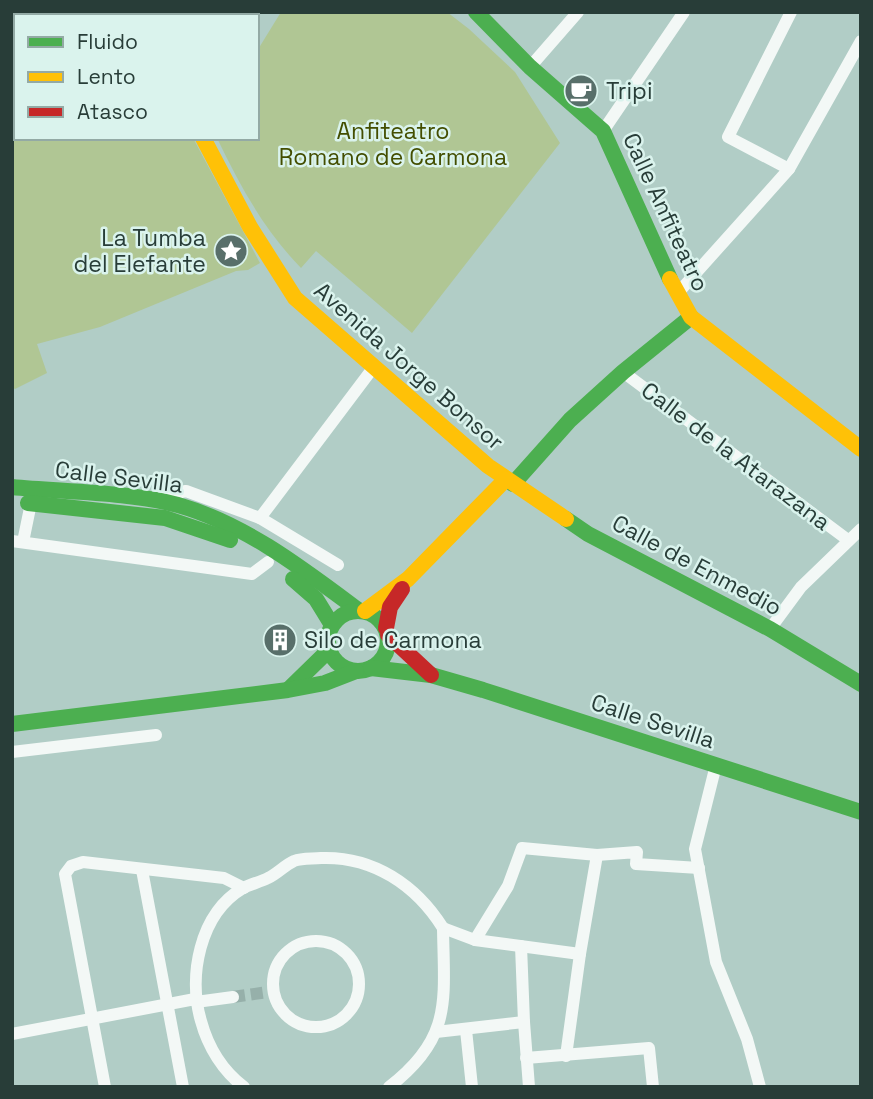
<svg xmlns="http://www.w3.org/2000/svg" width="873" height="1099" font-family="'Space Grotesk',sans-serif">
<style>
.green{fill:#b0c694}
.lines{fill:none;stroke-linecap:round;stroke-linejoin:round}
.street-tunnel{stroke:#96b0aa;stroke-width:12;stroke-dasharray:12 6;stroke-linecap:butt}
.street{stroke:#f3f8f6;stroke-width:12}
.fast{stroke:#4caf50;stroke-width:16}
.slow{stroke:#ffc107;stroke-width:16}
.jam{stroke:#c62828;stroke-width:16}
.labels{text-anchor:middle;stroke-width:5;stroke-linejoin:round;paint-order:stroke}
.poi-label{font-size:23px;fill:#283d38;stroke:#daf3ed;text-anchor:start}
.park-label{font-size:23px;fill:#434e00;stroke:#daf3ed}
.street-label{font-size:23px;fill:#283d38;stroke:#daf3ed}
</style>
<rect width="100%" height="100%" fill="#b1cdc6"/>
<!-- green -->
<g class="green">
<path d="M12 12H108L113 16H16V138H193L260 263 248 270 236 271 100 327 37 344 47 373 15 389 12 387Z"/>
<path d="M281 12H447L469 29 515 72 560 143 412 333 316 251 301 268C264 230 240 186 217 138H257V51Z"/>
</g>
<g class="lines">
<!-- street-tunnel -->
<path class="street-tunnel" d="M233 997 268 992"/>
<!-- street -->
<g class="street">
<path d="M530 67 578 12"/>
<path d="M603 131 684 12"/>
<path d="M789 169 728 137 791 12"/>
<path d="M677 294 789 169 861 41"/>
<path d="M623 372 848 540"/>
<path d="M157 497 186 491 260 518 373 368"/>
<path d="M260 518 338 565"/>
<path d="M12 541 252 574 268 562"/>
<path d="M23 542 31 503"/>
<path d="M770 629 801 587 861 529"/>
<path d="M12 752 156 735"/>
<path d="M716 765 695 849 716 962 747 1039 760 1087"/>
<path d="M142 870 183 1087"/>
<path d="M443 928 475 940 580 954"/>
<path d="M475 940 508 886 522 848 597 855 637 852 636 864 699 868"/>
<circle cx="316" cy="984" r="43"/>
<path d="M521 946 524 1022 529 1087"/>
<path d="M196 1002 233 997"/>
<path d="M466 1030 472 1087"/>
<path d="M436 1032 524 1022"/>
<path d="M12 1034 195 999"/>
<path d="M566 1056 580 954 597 855"/>
<path d="M526 1058 649 1048 653 1087"/>
<path d="M105 1087 65 874 71 866 83 862 224 878 244 888"/>
<path d="M244 1087C223 1071 208 1047 201 1021 188 977 199 914 243 888 251 884 260 882 268 878 277 874 285 865 294 861 302 858 312 859 321 858 373 856 416 885 443 928"/>
<path d="M389 1087C453 1038 444 1000 443 928"/>
</g>
<!-- fast -->
<g class="fast">
<path d="M124 12 128 16"/>
<path d="M476 12 530 67 603 131 670 279"/>
<path d="M513 484 570 420 623 372 691 317"/>
<path d="M12 487C63 492 129 492 178 505 245 524 303 569 358 610"/>
<path d="M28 503 165 518 230 540"/>
<path d="M566 519 588 534 770 629 861 684"/>
<path d="M293 579 316 599 332 625"/>
<circle cx="358" cy="641" r="30"/>
<path d="M371 668 431 675 483 690 861 812"/>
<path d="M289 689 329 650"/>
<path d="M12 724 288 690 325 683 356 671"/>
</g>
<!-- slow -->
<g class="slow">
<path d="M203 138 250 227 295 298 488 466 566 519"/>
<path d="M670 279 691 317 861 449"/>
<path d="M365 611 408 579 506 479"/>
</g>
<!-- jam -->
<g class="jam">
<path d="M386 628 390 607 402 589"/>
<path d="M388 635 431 675"/>
</g>
</g>
<!-- icons -->
<defs>
<symbol id="cafe-disc" viewBox="-11 -11 22 22"><circle r="9.5" fill="#586f6a" stroke="#daf3ed"/><path d="M-5.5-4.5H6V0H3Q3 3.5 0 3.5H-2.5Q-5.5 3.5-5.5 0ZM3-3.2v2h1.7v-2ZM-6 4.5H4V6H-6Z" fill="#fff"/></symbol>
<symbol id="sight-disc" viewBox="-11 -11 22 22"><circle r="9.5" fill="#586f6a" stroke="#daf3ed"/><path d="M0-6L1.8-2.2L6-1.7L2.9 1.2L3.7 5.4L0 3.3L-3.7 5.4L-2.9 1.2L-6-1.7L-1.8-2.2Z" fill="#fff"/></symbol>
<symbol id="building-disc" viewBox="-11 -11 22 22"><circle r="9.5" fill="#586f6a" stroke="#daf3ed"/><path d="M-4-6H4V6H1V3H-1V6H-4ZM-2.5-4.3h1.7v1.8h-1.7ZM.8-4.3h1.7v1.8H.8ZM-2.5-1h1.7V.8h-1.7ZM.8-1h1.7V.8H.8Z" fill="#fff"/></symbol>
</defs>
<g fill-rule="evenodd">
<use href="#cafe-disc" x="562" y="72" width="38" height="38"/>
<use href="#sight-disc" x="212" y="232" width="38" height="38"/>
<use href="#building-disc" x="261" y="621" width="38" height="38"/>
</g>
<g class="labels">
<!-- poi labels -->
<g class="poi-label">
<text x="606" y="99">Tripi</text>
<text x="206" y="246" text-anchor="end">La Tumba<tspan x="206" dy="26">del Elefante</tspan></text>
<text x="304" y="648">Silo de Carmona</text>
</g>
<!-- park labels -->
<g class="park-label">
<text x="393" y="139">Anfiteatro<tspan x="393" dy="26">Romano de Carmona</tspan></text>
</g>
<!-- street labels -->
<g class="street-label">
<text transform="translate(666 212) rotate(65)" y="8">Calle Anfiteatro</text>
<text transform="translate(409 366) rotate(41)" y="8">Avenida Jorge Bonsor</text>
<text transform="translate(736 456) rotate(37)" y="8">Calle de la Atarazana</text>
<text transform="translate(119 477) rotate(7)" y="8">Calle Sevilla</text>
<text transform="translate(697 565) rotate(28)" y="8">Calle de Enmedio</text>
<text transform="translate(653 721) rotate(18)" y="8">Calle Sevilla</text>
</g>
</g>
<!-- border -->
<rect width="873" height="1099" fill="none" stroke="#283d38" stroke-width="28"/>
<!-- legend -->
<rect x="14" y="14" width="245" height="126" fill="#daf3ed" stroke="#93aaa5" stroke-width="2"/>
<rect x="28" y="37" width="35" height="10" fill="#4caf50" stroke="#93aaa5" stroke-width="2"/>
<text x="77" y="49" font-size="21" fill="#283d38">Fluido</text>
<rect x="28" y="72" width="35" height="10" fill="#ffc107" stroke="#93aaa5" stroke-width="2"/>
<text x="77" y="84" font-size="21" fill="#283d38">Lento</text>
<rect x="28" y="107" width="35" height="10" fill="#c62828" stroke="#93aaa5" stroke-width="2"/>
<text x="77" y="119" font-size="21" fill="#283d38">Atasco</text>
</svg>
